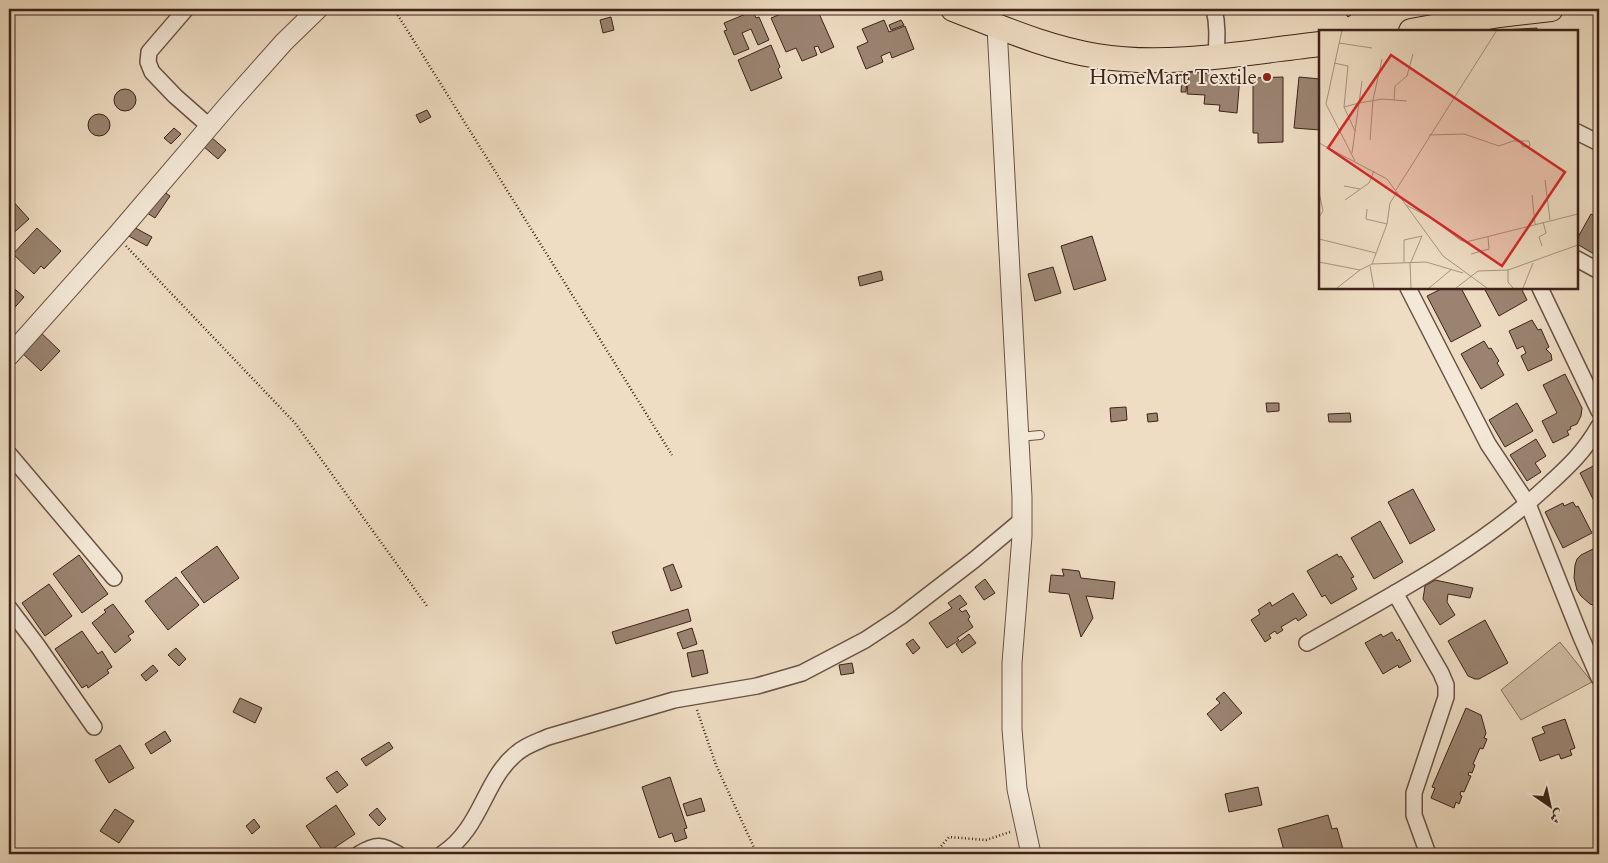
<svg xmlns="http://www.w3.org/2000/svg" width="1608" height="863" font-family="Cardo,Amiri,serif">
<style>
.green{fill:#d0bda6;stroke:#877060}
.building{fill:#9a8471;stroke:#3e2319}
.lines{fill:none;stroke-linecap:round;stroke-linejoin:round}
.service-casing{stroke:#6a5244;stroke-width:10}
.minor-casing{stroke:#6a5244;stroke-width:18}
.tertiary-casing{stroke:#6a5244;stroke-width:21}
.primary-casing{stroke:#3e2319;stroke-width:26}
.path{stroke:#3e2319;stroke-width:2.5;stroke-dasharray:1 2.5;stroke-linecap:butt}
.service{stroke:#f4e9d8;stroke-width:8}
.minor{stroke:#f4e9d8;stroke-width:15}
.tertiary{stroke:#f4e9d8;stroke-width:19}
.primary{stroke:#eeddc3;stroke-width:24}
.poi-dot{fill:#8f2418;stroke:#f4e9d8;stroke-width:2}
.labels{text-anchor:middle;stroke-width:4;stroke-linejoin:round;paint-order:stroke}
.poi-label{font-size:21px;fill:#3e2319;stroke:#f4e9d8;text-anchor:end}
.inset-road{fill:none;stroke:#a8937f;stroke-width:1}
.view{fill:#d62828;fill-opacity:0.15;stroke:#d62828;stroke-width:2.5}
.inset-edge{fill:none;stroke:#3e2319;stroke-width:2.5}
</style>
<rect width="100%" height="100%" fill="#eeddc3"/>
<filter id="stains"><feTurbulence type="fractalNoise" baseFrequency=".004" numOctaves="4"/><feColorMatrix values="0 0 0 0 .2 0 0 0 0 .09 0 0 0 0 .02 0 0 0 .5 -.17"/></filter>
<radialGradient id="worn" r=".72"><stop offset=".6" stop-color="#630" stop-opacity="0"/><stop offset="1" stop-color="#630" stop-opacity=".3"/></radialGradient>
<!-- green -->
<path class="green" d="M1560 642 1592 682 1521 720 1501 690Z"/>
<!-- building -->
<g class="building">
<path d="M793 9H817L834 47 821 53 818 46 814 47 817 55 802 61 796 48 786 52 771 18Z"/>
<path d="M1348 9H1359L1348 17 1344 12Z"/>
<path d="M753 11 756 18 759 17 769 40 758 45 751 29 742 33 749 49 734 55 724 31 727 30 724 23Z"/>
<path d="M611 17 614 30 603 33 600 20Z"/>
<path d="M1599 17V51H1598L1594 18Z"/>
<path d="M884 20 889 32 905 26 914 49 892 58 890 52 881 56 883 62 866 69 857 47 868 42 862 29Z"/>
<path d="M901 20 904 25 891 30 889 25Z"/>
<path d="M1537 28V31H1503V30Z"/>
<path d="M771 45 780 67 778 69 782 78 751 91 738 60Z"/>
<path d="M1189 72 1240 76 1237 113 1219 111 1220 105 1204 104 1205 95 1187 94Z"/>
<path d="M1283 77V142L1258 143V133H1253V78Z"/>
<path d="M1299 77 1320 79V130L1294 128Z"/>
<path d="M1182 78 1187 79 1186 92H1181Z"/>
<circle cx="125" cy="100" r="11"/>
<path d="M427 110 431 117 420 123 416 115Z"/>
<circle cx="99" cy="125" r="11"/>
<path d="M174 128 181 134 171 144 164 138Z"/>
<path d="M211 137 226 150 218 159 203 146Z"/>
<path d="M160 189 170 196 155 218 144 211Z"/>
<path d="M11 199 29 219 9 237V201Z"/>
<path d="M1591 214 1599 218V257L1577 244V239Z"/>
<path d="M130 225 152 237 147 246 125 234Z"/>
<path d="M37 228 61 251 44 269 41 266 34 274 13 254Z"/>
<path d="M1092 236 1106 280 1074 290 1061 246Z"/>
<path d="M1053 267 1061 293 1035 301 1028 274Z"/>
<path d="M881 271 883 280 860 286 858 277Z"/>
<path d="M9 284 24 297 9 314Z"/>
<path d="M1443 288H1461L1481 326 1451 342 1427 296Z"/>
<path d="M1484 288H1521L1527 300 1499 316Z"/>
<path d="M1532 320 1538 330 1541 329 1549 347 1546 349 1551 354 1552 360 1528 371 1521 356 1526 353 1523 346 1517 349 1509 331Z"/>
<path d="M38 330 60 351 41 371 19 350Z"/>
<path d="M1484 341 1489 349 1491 348 1499 361 1497 363 1504 375 1481 389 1461 354Z"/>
<path d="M1565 374 1582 408 1581 416 1577 424 1570 427 1571 429 1567 431 1569 435 1553 443 1542 421 1557 413 1543 385Z"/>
<path d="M1266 403H1279V411L1267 412Z"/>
<path d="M1517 403 1533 431 1505 447 1489 420Z"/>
<path d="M1126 407 1127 420 1111 422 1110 408Z"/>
<path d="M1157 413 1158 421 1148 422 1147 414Z"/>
<path d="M1350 413 1351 422H1329L1328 414Z"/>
<path d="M1536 439 1546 456 1535 463 1541 472 1527 481 1510 455Z"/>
<path d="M1599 463V511L1580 473Z"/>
<path d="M1413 489 1435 530 1410 544 1388 502Z"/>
<path d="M1573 502 1576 507 1578 506 1592 533 1563 548 1545 512 1563 503 1564 506Z"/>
<path d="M1380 521 1403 562 1374 579 1351 538Z"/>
<path d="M217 546 239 578 204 603 181 572Z"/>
<path d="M1593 549 1599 562V607L1590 604 1581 596 1577 590 1574 578 1575 565 1577 559 1581 555Z"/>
<path d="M1337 554 1339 557 1341 556 1354 577 1351 578 1357 589 1331 604 1325 595 1322 597 1307 571Z"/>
<path d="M79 555 108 594 82 613 53 574Z"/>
<path d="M673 564 682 587 671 591 663 568Z"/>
<path d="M1062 569 1079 571 1081 578 1115 582 1113 599 1086 596 1093 618 1081 637 1069 594 1049 592 1051 575 1064 576Z"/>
<path d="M176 577 199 605 168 630 145 601Z"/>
<path d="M985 579 995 593 984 600 975 587Z"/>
<path d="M1435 580 1473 588 1470 598 1448 594 1447 602 1455 615 1440 625 1423 599 1425 586Z"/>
<path d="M49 584 72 616 45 636 22 603Z"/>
<path d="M1293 593 1307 615 1298 621 1296 618 1281 627 1283 630 1277 634 1275 631 1269 635 1271 638 1265 642 1251 620 1260 614 1258 610 1270 602 1272 606Z"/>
<path d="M960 595 967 604 959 609 962 612 966 610 970 617 968 619 973 627 957 638 959 640 947 648 929 623 952 608 948 603Z"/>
<path d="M113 604 134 632 128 636 131 640 115 653 92 623 106 612 104 610Z"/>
<path d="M688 609 691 621 616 644 612 632Z"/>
<path d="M1485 620 1508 663 1479 679H1475L1468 676 1448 641Z"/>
<path d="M692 628 697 644 683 649 677 633Z"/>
<path d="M82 631 98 654 102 651 112 667 107 670 109 673 88 688 87 685 82 688 55 649Z"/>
<path d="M1392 632 1397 641 1399 639 1411 661 1399 668 1398 665 1383 674 1365 643 1381 634 1383 637Z"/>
<path d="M969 634 976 643 962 653 956 644Z"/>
<path d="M913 639 920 648 913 654 906 644Z"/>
<path d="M176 648 186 659 179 666 168 655Z"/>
<path d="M703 650 708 673 692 677 687 653Z"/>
<path d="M852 663 854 673 841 675 839 665Z"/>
<path d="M153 665 158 671 146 681 141 675Z"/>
<path d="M1224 692 1242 713 1221 731 1207 714 1220 703 1216 699Z"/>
<path d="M240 698 262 708 255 723 233 712Z"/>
<path d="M1466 708 1481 715 1486 733 1484 738 1487 739 1483 749 1480 748 1473 764 1475 765 1472 773 1469 772 1468 775 1471 776 1464 792 1461 791 1460 795 1462 796 1459 804 1456 802 1454 808 1431 798 1435 788 1432 787Z"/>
<path d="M1565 719 1575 748 1570 750 1572 755 1561 759 1559 754 1540 761 1532 738 1545 733 1542 727Z"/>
<path d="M165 731 171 741 151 754 145 744Z"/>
<path d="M389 742 393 748 366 766 361 759Z"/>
<path d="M120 745 134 768 109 783 95 760Z"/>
<path d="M337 771 348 785 337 793 326 778Z"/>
<path d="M670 777 687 828 684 829 687 838 675 842 672 833 659 838 642 787Z"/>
<path d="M1258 787 1262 805 1229 812 1225 794Z"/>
<path d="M701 798 705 811 687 816 683 804Z"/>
<path d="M336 805 355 834 325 854 306 826Z"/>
<path d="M377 808 386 819 379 826 369 815Z"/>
<path d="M115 809 134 821 119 843 100 831Z"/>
<path d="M1328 815 1332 829 1337 828 1343 849 1339 851 1340 854H1285L1278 829Z"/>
<path d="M254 819 260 827 252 834 246 826Z"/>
</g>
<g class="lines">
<defs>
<path id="service" d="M1019 437 1040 435"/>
<g id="minor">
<path d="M186 9 149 52 148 62 152 72 175 96 209 126"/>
<path d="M1214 9C1218 25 1217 39 1216 56"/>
<path d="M1577 132 1599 143"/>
<path d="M1577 259 1599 271"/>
<path d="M1408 288 1488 444 1528 504 1581 637 1599 678"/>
<path d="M1540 288 1599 411"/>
<path d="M9 454 114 578"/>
<path d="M1395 593 1441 673 1446 685V697L1414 793V815L1428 854"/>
<path d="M9 608 37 645 94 727"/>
<path d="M1307 643C1390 596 1477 551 1547 486 1569 466 1584 452 1599 426"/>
<path d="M359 854C377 843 381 845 398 854"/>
<path d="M442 854C482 828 484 779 517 753 526 745 537 742 548 737L674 700 757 686 802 673 865 640 900 617 974 560 1023 519"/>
</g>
<g id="tertiary">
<path d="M997 27 1022 497V536L1012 663V729L1017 789 1031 854"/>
<path d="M9 356 116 236 228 105 284 42 318 9"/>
</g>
<g id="primary">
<path d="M953 9C1000 27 1047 48 1097 56 1168 68 1249 52 1320 44"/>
<path d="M1411 31 1499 15 1551 9"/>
</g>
</defs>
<!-- service casing -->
<use href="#service" class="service-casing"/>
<!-- minor casing -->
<use href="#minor" class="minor-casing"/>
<!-- tertiary casing -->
<use href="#tertiary" class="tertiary-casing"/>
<!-- primary casing -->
<use href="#primary" class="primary-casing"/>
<!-- path -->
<g class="path">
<path d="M394 9 672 455"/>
<path d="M126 246 295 423 427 606"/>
<path d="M697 710 716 765 757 854"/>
<path d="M923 854 936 852 949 837 986 840 1010 832"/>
</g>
<!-- service -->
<use href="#service" class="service"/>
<!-- minor -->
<use href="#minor" class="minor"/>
<!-- tertiary -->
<use href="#tertiary" class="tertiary"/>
<!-- primary -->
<use href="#primary" class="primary"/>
</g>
<!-- markers -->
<circle class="poi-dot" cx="1267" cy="77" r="5"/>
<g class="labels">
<!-- poi labels -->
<g class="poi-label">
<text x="1257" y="84">HomeMart Textile</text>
</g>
</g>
<!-- overview -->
<g transform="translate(1319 30)">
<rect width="259" height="259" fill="#eeddc3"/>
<path class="inset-road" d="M23 0 7 74 36 131M20 13 53 18M15 33 29 36 25 77 36 101M75 70 76 56 88 46 94 24M25 77 40 73 43 51M110 105 145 104 180 116 194 111H210L211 116 204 117 201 111M51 110 54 70 63 29M0 113 68 149 124 226 168 258M33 123 40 73 63 69 88 71M226 150 231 190M25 156 41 159M77 160 178 0M0 162 4 181 0 187M213 165 216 194M26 170 50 153 55 141M87 175 114 189 141 210 147 212 259 184M48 179 47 189 68 194M0 209 57 223M223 216 220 207 227 203 224 192M152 224 170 219 169 207M0 232 41 240 53 234 107 232 144 243M85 232V210L103 206M91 232 92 258M92 232 103 206M53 234 68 194 71 173 78 162M51 236 55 258M189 240V252L194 258M18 258 41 240M110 258 133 239M137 258 159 241 189 240 259 215M204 258 214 233"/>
<path class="view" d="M72 25 246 142 183 236 9 118Z"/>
<rect width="259" height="259" class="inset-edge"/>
</g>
<!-- margin -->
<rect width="1608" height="863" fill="none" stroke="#eeddc3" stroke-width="30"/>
<rect x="10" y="10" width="1588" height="843" fill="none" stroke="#3e2319" stroke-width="2.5"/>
<rect x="15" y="15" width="1578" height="833" fill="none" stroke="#3e2319"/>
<!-- north arrow -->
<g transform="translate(1550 806) rotate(146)" stroke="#f4e9d8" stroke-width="4" paint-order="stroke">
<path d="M0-4L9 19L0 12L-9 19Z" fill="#3e2319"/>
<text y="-8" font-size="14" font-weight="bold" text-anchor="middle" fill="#3e2319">ش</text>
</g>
<rect width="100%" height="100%" filter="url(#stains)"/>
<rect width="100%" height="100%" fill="url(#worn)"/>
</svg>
